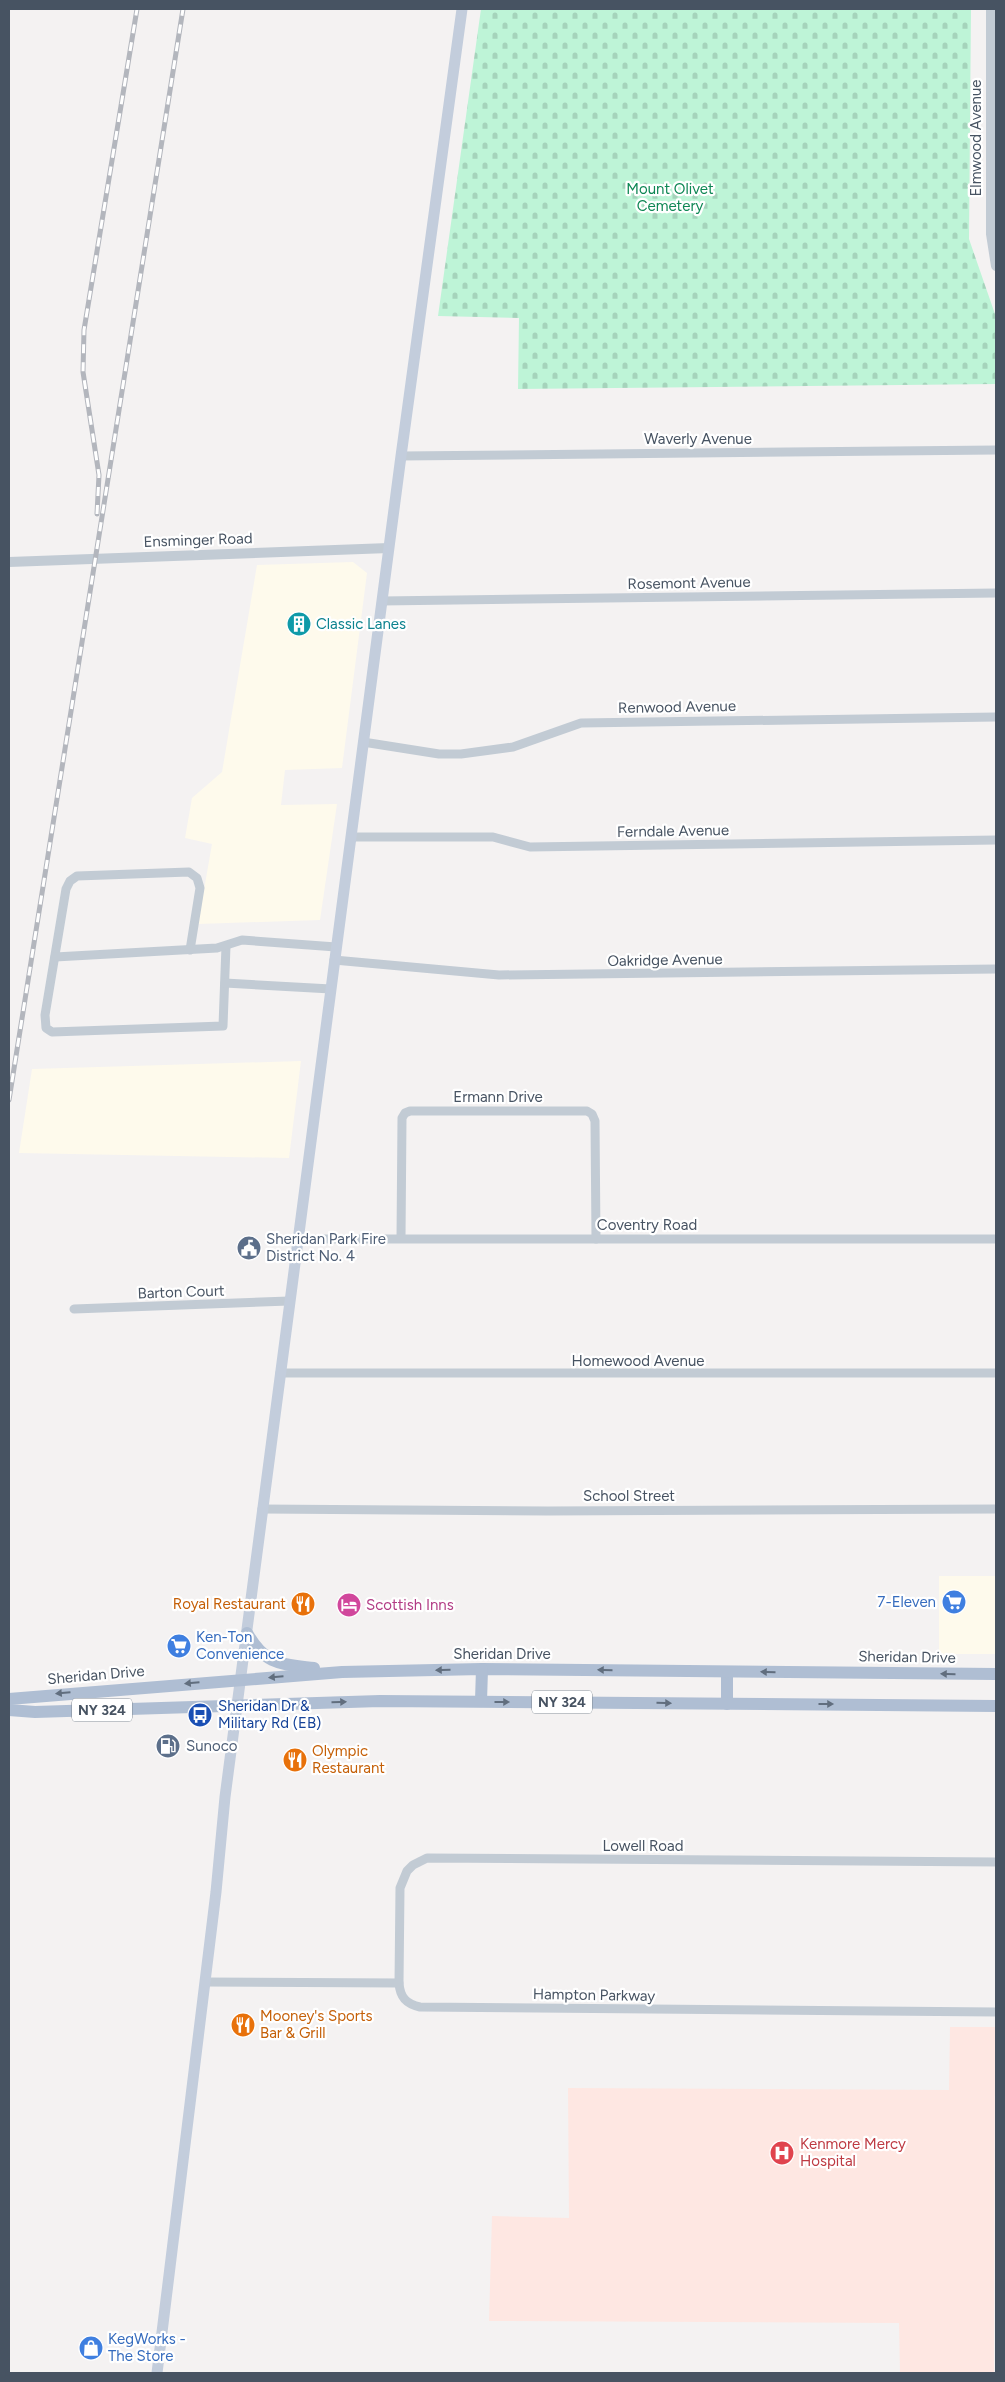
<svg xmlns="http://www.w3.org/2000/svg" width="1005" height="2382" font-family="Figtree,sans-serif">
<style>
.commercial{fill:#fefaec}
.medical{fill:#fee7e2}
.cemetery{fill:url(#cemetery-stones)}
.lines{fill:none;stroke-linecap:round;stroke-linejoin:round}
.minor{stroke:#c2cbd4;stroke-width:9}
.tertiary{stroke:#c2cbd4;stroke-width:10}
.secondary{stroke:#c3cddc;stroke-width:11}
.primary{stroke:#afbed3;stroke-width:12}
.rail-casing{stroke:#b3b6bd;stroke-width:5}
.rail{stroke:#fff;stroke-width:3;stroke-dasharray:9;stroke-linecap:butt}
.oneway{fill:#616e7e}
.labels{text-anchor:middle;stroke-width:4.5;stroke-linejoin:round;paint-order:stroke}
.shield{fill:#fff;stroke:#7e8791;stroke-width:1}
.shield-label{font-size:14px;font-weight:bold;fill:#475362}
.street-label{font-size:15px;fill:#475362;stroke:#fff}
.park-label{font-size:15px;fill:#0e8754;stroke:#fff}
.culture-label{font-size:15px;fill:#0d838f;stroke:#fff;text-anchor:start}
.service-label{font-size:15px;fill:#4e5e75;stroke:#fff;text-anchor:start}
.shop-label{font-size:15px;fill:#366cbe;stroke:#fff;text-anchor:start}
.food-label{font-size:15px;fill:#c56008;stroke:#fff;text-anchor:start}
.hotel-label{font-size:15px;fill:#b23c85;stroke:#fff;text-anchor:start}
.transit-label{font-size:15px;fill:#164399;stroke:#fff;text-anchor:start}
.health-label{font-size:15px;fill:#be3a42;stroke:#fff;text-anchor:start}
</style>
<defs>
<pattern id="cemetery-stones" width="16" height="16" patternUnits="userSpaceOnUse" patternTransform="scale(1.25)"><rect width="16" height="16" fill="#bef4d7"/><path d="M2 7V4a2 2 0 0 1 4 0v3zM10 15v-3a2 2 0 0 1 4 0v3z" fill="#a5d3bb"/></pattern>
</defs>
<rect width="100%" height="100%" fill="#f4f2f2"/>
<!-- commercial -->
<g class="commercial">
<path d="M353 562 367 573 342 768 285 770 281 805 337 804 320 920 198 924 212 844 185 838 192 798 222 772 257 565Z"/>
<path d="M301 1061 289 1158 19 1153 32 1069Z"/>
<rect x="939" y="1576" width="56" height="78"/>
</g>
<!-- medical -->
<path class="medical" d="M950 2027H995L994 2373H900L899 2323 489 2321 492 2216 569 2218 568 2088 949 2090Z"/>
<!-- cemetery -->
<path class="cemetery" d="M481 9H971L969 239 996 317V384L518 389 519 318 438 316Z"/>
<g class="lines">
<!-- minor -->
<g class="minor">
<path d="M401 456 996 450"/>
<path d="M382 601 996 593"/>
<path d="M363 742 439 754H461L513 747 581 723 996 717"/>
<path d="M351 837H493L530 847 996 840"/>
<path d="M190 950 200 888 197 878 189 872 77 876 70 881 66 889 45 1015 46 1028 52 1032 223 1026 226 946"/>
<path d="M55 957 217 948 242 940 336 947"/>
<path d="M334 960 499 975 996 969"/>
<path d="M225 983 331 989"/>
<path d="M401 1238 402 1118 405 1113 410 1111H587L592 1114 595 1121 596 1239"/>
<path d="M298 1239H996"/>
<path d="M74 1309 289 1301"/>
<path d="M280 1373H996"/>
<path d="M262 1509 548 1511 996 1509"/>
<path d="M996 1862 427 1858 413 1865 407 1871 400 1888 399 1983C400 1997 406 2004 420 2007L996 2012"/>
<path d="M205 1982 399 1983"/>
</g>
<!-- tertiary -->
<g class="tertiary">
<path d="M991 9V234L996 266"/>
<path d="M9 562 389 548"/>
</g>
<!-- secondary -->
<path class="secondary" d="M157 2373 216 1892 225 1797 401 456 462 9"/>
<!-- primary -->
<g class="primary">
<path d="M247 1633C265 1665 280 1664 314 1668"/>
<path d="M727 1672V1704"/>
<path d="M9 1699 342 1672 482 1669 996 1674"/>
<path d="M481 1701 482 1669"/>
<path d="M9 1710 35 1712 380 1701 996 1706"/>
</g>
<defs>
<g id="rail">
<path d="M97 514 99 475 83 372 84 330 137 9"/>
<path d="M9 1100 183 9"/>
</g>
</defs>
<!-- rail casing -->
<use href="#rail" class="rail-casing"/>
<!-- rail -->
<use href="#rail" class="rail"/>
</g>
<!-- one-way arrows -->
<defs><path id="oneway-solid" d="M-6-.8H1V-3.2L6.5 0L1 3.2V.8H-6Z" transform="scale(1.25)"/></defs>
<g class="oneway">
<use href="#oneway-solid" transform="translate(443 1670) rotate(179)"/>
<use href="#oneway-solid" transform="translate(605 1670) rotate(-179)"/>
<use href="#oneway-solid" transform="translate(768 1672) rotate(-179)"/>
<use href="#oneway-solid" transform="translate(948 1674) rotate(-179)"/>
<use href="#oneway-solid" transform="translate(276 1677) rotate(175)"/>
<use href="#oneway-solid" transform="translate(192 1683) rotate(175)"/>
<use href="#oneway-solid" transform="translate(63 1693) rotate(175)"/>
<use href="#oneway-solid" transform="translate(339 1702) rotate(-2)"/>
<use href="#oneway-solid" transform="translate(502 1702)"/>
<use href="#oneway-solid" transform="translate(664 1703) rotate(1)"/>
<use href="#oneway-solid" transform="translate(826 1704)"/>
</g>
<!-- icons -->
<defs>
<symbol id="building-disc" viewBox="-11 -11 22 22"><circle r="9.5" fill="#0f9aa8" stroke="#fff"/><path d="M-4-6H4V6H1V3H-1V6H-4ZM-2.5-4.3h1.7v1.8h-1.7ZM.8-4.3h1.7v1.8H.8ZM-2.5-1h1.7V.8h-1.7ZM.8-1h1.7V.8H.8Z" fill="#fff"/></symbol>
<symbol id="civic-disc" viewBox="-11 -11 22 22"><circle r="9.5" fill="#5c6f8a" stroke="#fff"/><path d="M-.6-6.5H3V-4.5H.6V-3L4-1V1h2V6H-6V1h2V-1L-.6-3ZM-1.2 2.5V6h2.4V2.5Z" fill="#fff"/></symbol>
<symbol id="supermarket-disc" viewBox="-11 -11 22 22"><circle r="9.5" fill="#3f7fe0" stroke="#fff"/><path d="M-6-5.5h2.5l.6 2H6L4.5 2H-2.5L-4.4-4H-6ZM-1.5 3.2a1.3 1.3 0 1 0 .1 0ZM3 3.2a1.3 1.3 0 1 0 .1 0Z" fill="#fff"/></symbol>
<symbol id="restaurant-disc" viewBox="-11 -11 22 22"><circle r="9.5" fill="#e8710a" stroke="#fff"/><path d="M-5-6h1v4h1v-4h1v4h1v-4h1v5L-1.5 .5V6h-2V.5L-5-1ZM5-6V6H3V1.5H1.5Q1.5-4 5-6Z" fill="#fff"/></symbol>
<symbol id="hotel-disc" viewBox="-11 -11 22 22"><circle r="9.5" fill="#d1479c" stroke="#fff"/><path d="M-6-4.5h1.5V1H6V5H4.5V3h-9V5H-6ZM-4 0a1.8 1.8 0 1 1 3.6 0ZM.5 0V-2.5h3Q6-2.5 6 0Z" fill="#fff"/></symbol>
<symbol id="bus-disc" viewBox="-11 -11 22 22"><circle r="9.5" fill="#1a4fb4" stroke="#fff"/><path d="M-5-6H5V4H4V6H2V4H-2V6H-4V4H-5ZM-3.5-4V0h7V-4ZM-3.5 1.2v1.5H-2V1.2ZM2 1.2v1.5H3.5V1.2Z" fill="#fff"/></symbol>
<symbol id="fuel-disc" viewBox="-11 -11 22 22"><circle r="9.5" fill="#5c6f8a" stroke="#fff"/><path d="M-5.5-6h7V0h2V4h1.3V-2.5L3-4.5l.8-.8L6-3V5H2.5V1h-1V6h-7ZM-4.2-4.7v3.2H.2V-4.7Z" fill="#fff"/></symbol>
<symbol id="hospital-disc" viewBox="-11 -11 22 22"><circle r="9.5" fill="#e0444e" stroke="#fff"/><path d="M-5-5h3v3.5h4V-5h3V5h-3V1.5h-4V5h-3Z" fill="#fff"/></symbol>
<symbol id="shop-disc" viewBox="-11 -11 22 22"><circle r="9.5" fill="#3f7fe0" stroke="#fff"/><path d="M-5-2.5h2.3a2.7 3.5 0 0 1 5.4 0H5L5.5 6h-11ZM-1.5-2.5h3a1.5 2.3 0 0 0-3 0Z" fill="#fff"/></symbol>
</defs>
<g fill-rule="evenodd">
<use href="#building-disc" x="285" y="610" width="28" height="28"/>
<use href="#civic-disc" x="235" y="1234" width="28" height="28"/>
<use href="#supermarket-disc" x="940" y="1588" width="28" height="28"/>
<use href="#restaurant-disc" x="289" y="1590" width="28" height="28"/>
<use href="#hotel-disc" x="335" y="1591" width="28" height="28"/>
<use href="#supermarket-disc" x="165" y="1632" width="28" height="28"/>
<use href="#bus-disc" x="186" y="1701" width="28" height="28"/>
<use href="#fuel-disc" x="154" y="1732" width="28" height="28"/>
<use href="#restaurant-disc" x="281" y="1746" width="28" height="28"/>
<use href="#restaurant-disc" x="229" y="2011" width="28" height="28"/>
<use href="#hospital-disc" x="768" y="2139" width="28" height="28"/>
<use href="#shop-disc" x="77" y="2334" width="28" height="28"/>
</g>
<g class="labels">
<!-- shield labels -->
<g class="shield">
<rect x="532" y="1690.5" width="60" height="23" rx="4"/>
<rect x="72" y="1698.5" width="60" height="23" rx="4"/>
</g>
<g class="shield-label">
<text x="562" y="1707">NY 324</text>
<text x="102" y="1715">NY 324</text>
</g>
<!-- street labels -->
<g class="street-label">
<text transform="translate(976 138) rotate(-90)" y="5">Elmwood Avenue</text>
<text x="698" y="444">Waverly Avenue</text>
<text transform="translate(198 540) rotate(-2)" y="5">Ensminger Road</text>
<text transform="translate(689 583) rotate(-1)" y="5">Rosemont Avenue</text>
<text transform="translate(677 707) rotate(-1)" y="5">Renwood Avenue</text>
<text transform="translate(673 831) rotate(-1)" y="5">Ferndale Avenue</text>
<text transform="translate(665 960) rotate(-1)" y="5">Oakridge Avenue</text>
<text x="498" y="1102">Ermann Drive</text>
<text x="647" y="1230">Coventry Road</text>
<text transform="translate(181 1292) rotate(-2)" y="5">Barton Court</text>
<text x="638" y="1366">Homewood Avenue</text>
<text x="629" y="1501">School Street</text>
<text x="502" y="1659">Sheridan Drive</text>
<text transform="translate(907 1657) rotate(1)" y="5">Sheridan Drive</text>
<text transform="translate(96 1675) rotate(-5)" y="5">Sheridan Drive</text>
<text x="643" y="1851">Lowell Road</text>
<text transform="translate(594 1995) rotate(1)" y="5">Hampton Parkway</text>
</g>
<!-- park labels -->
<g class="park-label">
<text x="670" y="194">Mount Olivet<tspan x="670" dy="17">Cemetery</tspan></text>
</g>
<!-- culture labels -->
<g class="culture-label">
<text x="316" y="629">Classic Lanes</text>
</g>
<!-- service labels -->
<g class="service-label">
<text x="266" y="1244">Sheridan Park Fire<tspan x="266" dy="17">District No. 4</tspan></text>
<text x="186" y="1751">Sunoco</text>
</g>
<!-- shop labels -->
<g class="shop-label">
<text x="936" y="1607" text-anchor="end">7-Eleven</text>
<text x="196" y="1642">Ken-Ton<tspan x="196" dy="17">Convenience</tspan></text>
<text x="108" y="2344">KegWorks -<tspan x="108" dy="17">The Store</tspan></text>
</g>
<!-- food labels -->
<g class="food-label">
<text x="286" y="1609" text-anchor="end">Royal Restaurant</text>
<text x="312" y="1756">Olympic<tspan x="312" dy="17">Restaurant</tspan></text>
<text x="260" y="2021">Mooney's Sports<tspan x="260" dy="17">Bar &amp; Grill</tspan></text>
</g>
<!-- hotel labels -->
<g class="hotel-label">
<text x="366" y="1610">Scottish Inns</text>
</g>
<!-- transit labels -->
<g class="transit-label">
<text x="218" y="1711">Sheridan Dr &amp;<tspan x="218" dy="17">Military Rd (EB)</tspan></text>
</g>
<!-- health labels -->
<g class="health-label">
<text x="800" y="2149">Kenmore Mercy<tspan x="800" dy="17">Hospital</tspan></text>
</g>
</g>
<!-- border -->
<rect width="1005" height="2382" fill="none" stroke="#475362" stroke-width="20"/>
</svg>
